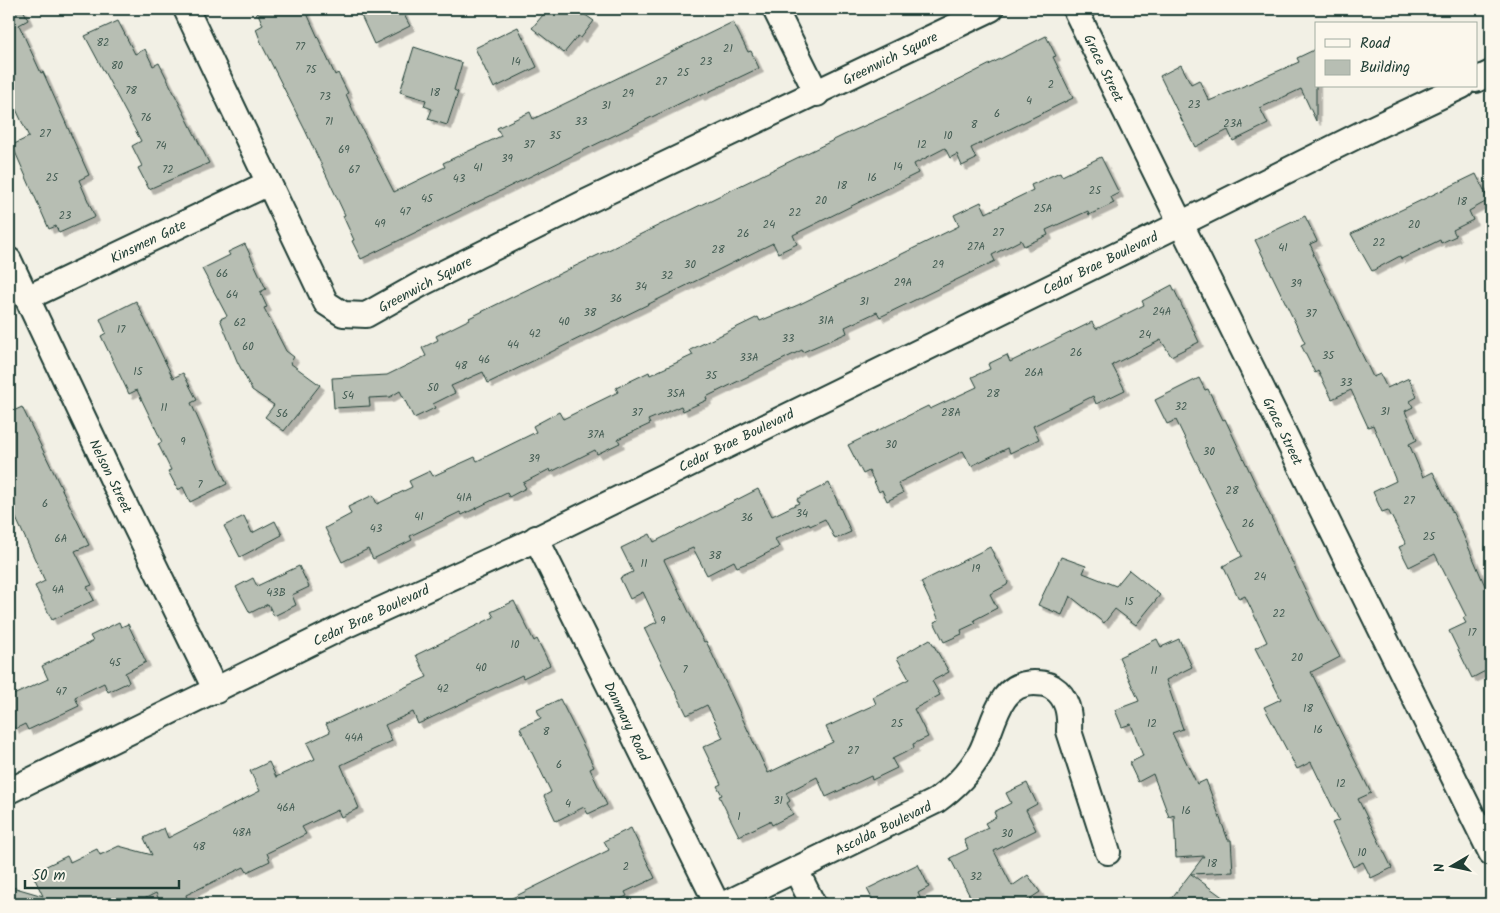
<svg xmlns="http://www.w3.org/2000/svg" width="1500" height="913" font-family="Kalam,sans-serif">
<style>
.building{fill:#b7beb3;stroke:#1f3d34;filter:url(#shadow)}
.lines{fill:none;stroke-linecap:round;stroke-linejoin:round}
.minor-casing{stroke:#1f3d34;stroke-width:28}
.minor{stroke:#fbf7ec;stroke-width:24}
.labels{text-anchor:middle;stroke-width:5;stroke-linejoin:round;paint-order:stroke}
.number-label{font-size:11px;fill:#455d54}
.street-label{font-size:14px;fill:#1f3d34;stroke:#fbf7ec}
</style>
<defs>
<filter id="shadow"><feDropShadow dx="4.5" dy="4.5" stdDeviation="0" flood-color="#0004"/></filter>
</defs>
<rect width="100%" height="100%" fill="#f2f0e5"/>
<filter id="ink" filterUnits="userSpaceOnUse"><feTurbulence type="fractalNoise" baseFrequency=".02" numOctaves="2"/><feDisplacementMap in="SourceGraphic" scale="10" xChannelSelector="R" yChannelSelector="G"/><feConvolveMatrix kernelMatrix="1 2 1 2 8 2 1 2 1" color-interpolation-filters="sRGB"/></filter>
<g filter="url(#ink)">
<!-- building -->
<g class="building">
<path d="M9 9H23L28 20 19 25 41 73 43 72 89 175 79 180 95 217 59 233 56 226 49 229 12 145 29 137 14 105 9 107Z"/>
<path d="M256 9H305L335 75 338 73 348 93 346 94 355 115 394 192 445 167 443 163 501 136 497 128 530 112 533 119 733 22 748 52 751 51 759 68 700 96 699 94 361 259 352 241 354 240 343 216 345 215 305 130 262 45 256 29 263 25Z"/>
<path d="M358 9H401L410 26 374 44Z"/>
<path d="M548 9H577L594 21 581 38 578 36 564 53 532 28Z"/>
<path d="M118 21 135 54 145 49 153 66 159 63 209 163 149 189 138 168 142 166 132 146 141 141 85 36Z"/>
<path d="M518 27 537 67 494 88 475 48Z"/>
<path d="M1046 36 1056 56 1053 57 1073 98 971 148 976 159 962 166 957 154 950 158 945 148 914 164 918 173 793 235 797 244 778 253 773 243 488 383 483 372 451 386 455 393 433 404 435 408 414 418 400 391 390 397 369 398 370 406 334 408 332 378 387 375 426 356 422 348 438 340 436 336 470 319 469 318 844 135 891 114Z"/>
<path d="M414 47 462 63 454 90 458 92 447 125 428 119 432 109 424 106 426 100 400 92Z"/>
<path d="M1316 49V121L1301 89 1260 108 1268 124 1233 141 1228 130 1195 147 1160 76 1181 65 1191 84 1199 80 1209 101 1299 62 1297 58Z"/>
<path d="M1101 157 1119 193 1111 197 1114 203 1089 215 1088 211 1046 230 1048 235 1024 246 1021 240 992 255 995 261 880 317 877 312 845 327 847 333 803 352 802 350 706 397 707 400 683 411 681 406 648 420 650 424 618 439 620 443 597 454 595 450 551 472 550 469 523 483 526 488 509 497 507 493 462 515 460 512 410 536 412 540 373 559 368 549 342 562 325 528 351 514 348 507 373 495 377 504 412 487 409 481 430 471 433 476 475 457 477 461 536 432 533 426 559 412 563 419 618 392 616 388 649 372 650 375 693 355 690 350 758 317 760 321 798 305 959 226 954 215 981 202 986 213 1033 190 1031 185 1060 172 1062 176Z"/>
<path d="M1476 174 1489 200 1469 211 1473 220 1453 230 1456 236 1441 243 1440 240 1401 259 1400 256 1372 271 1351 234Z"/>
<path d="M1305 216 1317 241 1310 244 1314 253 1313 254 1373 377 1380 374 1387 388 1409 378 1417 397 1410 401 1413 407 1405 411 1417 440 1409 444 1423 477 1433 472 1462 532 1491 600V668L1472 678 1449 631 1466 623 1463 618 1466 616 1435 554 1409 567 1399 547 1406 544 1388 510 1382 512 1373 492 1396 481 1373 425 1368 427 1351 390 1332 399 1318 371 1315 373 1301 345 1305 343 1255 240Z"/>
<path d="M245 244 266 289 260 292 267 307 264 308 286 351 294 357 290 363 320 385 284 431 265 417 274 405 252 390 237 361 220 319 227 316 202 269 230 255 228 252Z"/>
<path d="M1172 285 1199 342 1171 356 1161 340 1112 365 1125 390 1096 404 1093 396 1033 426 1039 439 1010 453 1008 448 971 466 963 451 898 483 903 493 887 501 882 490 879 492 869 471 863 474 848 445 928 406 930 409 977 387 972 377 990 369 988 364 1007 355 1010 362 1092 322 1096 329 1144 305 1142 301Z"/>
<path d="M136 301 173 378 183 373 197 400 191 403 227 484 190 502 183 487 178 490 168 471 171 470 158 444 162 442 137 390 129 394 101 336 106 333 100 319Z"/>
<path d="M1199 378 1205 390 1208 389 1223 420 1225 419 1318 617 1340 657 1311 672 1371 793 1358 799 1392 868 1371 878 1363 862 1353 867 1332 823 1339 820 1311 762 1297 769 1264 707 1281 699 1255 648 1267 642 1245 596 1239 599 1223 566 1242 556 1176 420 1167 424 1155 400Z"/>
<path d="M22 407 89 545 75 551 92 585 87 587 94 600 52 620 35 586 45 581 9 503V413Z"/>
<path d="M829 483 851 532 835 539 825 519 810 526 809 523 775 539 779 547 752 561 737 567 734 561 707 575 693 548 664 560 699 633 704 642 706 641 768 773 833 742 826 727 876 704 873 697 909 679 897 658 930 639 949 672 932 681 940 695 914 709 928 737 913 744 914 748 892 759 897 768 872 780 871 776 826 797 817 777 786 793 790 801 787 803 793 814 772 825 770 821 739 836 719 796 722 795 717 786 721 784 703 747 723 738 707 705 687 715 644 628 657 622 643 592 630 599 620 578 633 572 621 548 650 534 654 542 758 489 772 516 799 503 797 499Z"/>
<path d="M244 516 252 533 275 521 282 535 240 557 224 526Z"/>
<path d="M990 547 1008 582 1007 585 990 594 997 608 974 620 976 623 961 630 962 634 944 642 934 622 939 620 921 582Z"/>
<path d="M1061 557 1086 566 1083 573 1116 586 1129 570 1160 595 1136 625 1115 609 1104 623 1070 596 1062 615 1038 605Z"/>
<path d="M299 566 309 587 292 595 296 605 274 616 268 604 250 613 236 587 253 578 257 586Z"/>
<path d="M514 601 534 641 537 639 550 665 523 678 522 675 418 724 413 712 385 725 392 741 341 765 359 808 341 817 338 810 302 827 306 834 267 853 270 861 247 872 244 867 186 895 187 899 176 904H161L156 893 134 904H9V886L43 896 32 873 67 856 70 862 97 849 100 855 119 846 152 855 144 838 164 828 168 838 260 791 250 771 269 762 276 777 315 759 307 743 330 732 326 724 427 677 416 655 494 617 491 612Z"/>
<path d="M119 622 121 627 128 624 146 662 125 673 129 682 108 692 104 683 75 697 79 706 28 730 25 724 15 729 9 715V697L48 679 42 666 93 641 90 636Z"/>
<path d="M1157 639 1161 647 1179 639 1192 667 1166 680 1183 729 1172 733 1197 784 1206 780 1228 840H1231L1233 872 1191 874 1232 904H1167L1204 856 1176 858 1174 815 1169 817 1153 774 1138 782 1129 763 1143 756 1131 724 1122 727 1115 710 1139 701 1119 657Z"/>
<path d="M560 699 594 767 590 769 607 805 588 814 584 807 556 821 544 796 551 792 520 728 541 718 537 710Z"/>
<path d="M1027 783 1037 804 1026 810 1036 830 994 851 1012 886 1028 875 1040 892 1022 904H974L950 858 968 849 964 840 988 828 985 823 996 817 994 812 1011 803 1006 793Z"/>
<path d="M631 828 655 878 625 892 627 896 609 904H500L609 850 604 841Z"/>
<path d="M918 864 929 887 918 893 923 904H875L867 889Z"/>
</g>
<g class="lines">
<defs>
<g id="minor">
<path d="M186 9 326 303 343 314 366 315 423 283 586 202 991 9"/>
<path d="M775 9 817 94"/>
<path d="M1075 9 1491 853"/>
<path d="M1476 80 1491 73"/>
<path d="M9 260 117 489 216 691"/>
<path d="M27 298 269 183"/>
<path d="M536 538 717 904"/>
<path d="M9 791 349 624 532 541 1180 224 1371 129 1462 86"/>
<path d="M796 870 813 904"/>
<path d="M725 904 936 801C954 788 969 773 980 754 994 729 996 683 1034 683 1040 683 1046 683 1052 687 1068 697 1070 714 1069 731L1108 852"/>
</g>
</defs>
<!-- minor casing -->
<use href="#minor" class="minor-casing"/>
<!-- minor -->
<use href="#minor" class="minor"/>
</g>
</g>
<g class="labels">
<!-- number labels -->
<g class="number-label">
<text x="103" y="46">82</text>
<text x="300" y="50">77</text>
<text x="728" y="52">21</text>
<text x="516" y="65">14</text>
<text x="706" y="65">23</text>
<text x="117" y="69">80</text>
<text x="311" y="73">75</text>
<text x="683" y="76">25</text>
<text x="661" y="85">27</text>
<text x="1051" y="88">2</text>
<text x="131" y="94">78</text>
<text x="435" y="96">18</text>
<text x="628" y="97">29</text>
<text x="325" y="100">73</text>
<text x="1029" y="104">4</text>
<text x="1194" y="108">23</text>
<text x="606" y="109">31</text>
<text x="997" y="117">6</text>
<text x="146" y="121">76</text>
<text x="329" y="125">71</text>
<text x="581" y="125">33</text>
<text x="1233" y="127">23A</text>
<text x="974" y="128">8</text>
<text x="45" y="137">27</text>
<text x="555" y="139">35</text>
<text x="948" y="139">10</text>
<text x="529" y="148">37</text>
<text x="922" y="148">12</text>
<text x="161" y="149">74</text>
<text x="344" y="153">69</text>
<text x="507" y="162">39</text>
<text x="898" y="170">14</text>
<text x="478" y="171">41</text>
<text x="168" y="173">72</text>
<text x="354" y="173">67</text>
<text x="52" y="181">25</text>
<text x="872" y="181">16</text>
<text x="459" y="182">43</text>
<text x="842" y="189">18</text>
<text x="1095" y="194">25</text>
<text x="427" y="202">45</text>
<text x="821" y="204">20</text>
<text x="1462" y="205">18</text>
<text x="1043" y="212">25A</text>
<text x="405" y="215">47</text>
<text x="795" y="216">22</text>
<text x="65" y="219">23</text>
<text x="380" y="227">49</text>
<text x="769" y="228">24</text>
<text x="1414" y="228">20</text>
<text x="998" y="236">27</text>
<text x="743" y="237">26</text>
<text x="1379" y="246">22</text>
<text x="976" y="250">27A</text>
<text x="1283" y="251">41</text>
<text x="718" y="253">28</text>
<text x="690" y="268">30</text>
<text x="938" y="268">29</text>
<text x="222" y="277">66</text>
<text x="667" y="279">32</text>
<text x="903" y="286">29A</text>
<text x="1296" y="287">39</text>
<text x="641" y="290">34</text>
<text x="232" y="298">64</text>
<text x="616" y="302">36</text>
<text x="864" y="305">31</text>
<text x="1162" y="315">24A</text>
<text x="590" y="316">38</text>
<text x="1311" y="317">37</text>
<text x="826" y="324">31A</text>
<text x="564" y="325">40</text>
<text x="240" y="326">62</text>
<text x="121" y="333">17</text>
<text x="535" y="337">42</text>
<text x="1145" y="338">24</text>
<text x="788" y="342">33</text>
<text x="513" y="348">44</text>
<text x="248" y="350">60</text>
<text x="1076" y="356">26</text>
<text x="1328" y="359">35</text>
<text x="749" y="361">33A</text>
<text x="484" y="363">46</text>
<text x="461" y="369">48</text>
<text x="138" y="375">15</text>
<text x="1034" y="376">26A</text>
<text x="711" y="379">35</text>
<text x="1346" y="386">33</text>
<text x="433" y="391">50</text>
<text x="676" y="397">35A</text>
<text x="993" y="397">28</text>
<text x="348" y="399">54</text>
<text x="1181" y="410">32</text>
<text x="164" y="411">11</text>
<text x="1385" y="415">31</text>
<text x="637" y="416">37</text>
<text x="951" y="416">28A</text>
<text x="282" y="417">56</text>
<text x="596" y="438">37A</text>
<text x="183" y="445">9</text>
<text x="891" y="448">30</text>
<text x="1209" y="455">30</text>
<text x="534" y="462">39</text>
<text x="200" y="488">7</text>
<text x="1232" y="494">28</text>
<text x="464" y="501">41A</text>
<text x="1409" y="504">27</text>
<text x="45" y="507">6</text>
<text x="802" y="517">34</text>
<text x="419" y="520">41</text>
<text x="747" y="521">36</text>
<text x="1248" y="527">26</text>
<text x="376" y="532">43</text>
<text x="1429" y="540">25</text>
<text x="61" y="542">6A</text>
<text x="715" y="559">38</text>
<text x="644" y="567">11</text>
<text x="976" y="572">19</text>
<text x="1260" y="580">24</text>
<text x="58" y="593">4A</text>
<text x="276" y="596">43B</text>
<text x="1129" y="605">15</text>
<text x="1279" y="617">22</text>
<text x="663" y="624">9</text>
<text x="1472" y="636">17</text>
<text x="515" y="648">10</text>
<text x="1297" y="661">20</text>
<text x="115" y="666">45</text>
<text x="481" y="671">40</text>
<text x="685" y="673">7</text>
<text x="1154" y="674">11</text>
<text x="443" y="692">42</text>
<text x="61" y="695">47</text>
<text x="1308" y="712">18</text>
<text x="897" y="727">25</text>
<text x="1152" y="727">12</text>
<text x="1318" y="733">16</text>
<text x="546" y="735">8</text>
<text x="354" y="741">44A</text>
<text x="853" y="754">27</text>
<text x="559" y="768">6</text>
<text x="1341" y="787">12</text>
<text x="778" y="804">31</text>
<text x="568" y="807">4</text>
<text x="286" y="811">46A</text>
<text x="1186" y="814">16</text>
<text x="739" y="820">1</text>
<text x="242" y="836">48A</text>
<text x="1007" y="837">30</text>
<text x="199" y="850">48</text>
<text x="1362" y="856">10</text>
<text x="1212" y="867">18</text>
<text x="626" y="870">2</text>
<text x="976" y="880">32</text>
</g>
<!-- street labels -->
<g class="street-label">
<text transform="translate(890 58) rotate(-26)" y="5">Greenwich Square</text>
<text transform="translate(1104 68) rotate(64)" y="5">Grace Street</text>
<text transform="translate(148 241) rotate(-26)" y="5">Kinsmen Gate</text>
<text transform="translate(1100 263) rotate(-26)" y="5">Cedar Brae Boulevard</text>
<text transform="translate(425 284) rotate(-28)" y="5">Greenwich Square</text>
<text transform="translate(1283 431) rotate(64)" y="5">Grace Street</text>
<text transform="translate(736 440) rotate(-26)" y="5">Cedar Brae Boulevard</text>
<text transform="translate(111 476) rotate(64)" y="5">Nelson Street</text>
<text transform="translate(371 615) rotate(-25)" y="5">Cedar Brae Boulevard</text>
<text transform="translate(627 721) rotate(64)" y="5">Danmary Road</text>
<text transform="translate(883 828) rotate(-26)" y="5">Ascolda Boulevard</text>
</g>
</g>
<!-- margin -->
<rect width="1500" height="913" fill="none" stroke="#fbf7ec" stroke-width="30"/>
<rect x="15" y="15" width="1470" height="883" fill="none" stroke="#1f3d34" stroke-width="2" filter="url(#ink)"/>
<!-- legend -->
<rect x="1315" y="22" width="162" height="65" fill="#fbf7ec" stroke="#a3ada2"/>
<rect x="1325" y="39" width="25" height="8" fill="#fbf7ec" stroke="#a3ada2"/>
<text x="1360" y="48" font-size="15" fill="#1f3d34">Road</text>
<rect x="1325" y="60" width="25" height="15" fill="#b7beb3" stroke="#a3ada2"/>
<text x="1360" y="72" font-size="15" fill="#1f3d34">Building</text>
<!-- north arrow -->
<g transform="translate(1452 866) rotate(261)" stroke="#fbf7ec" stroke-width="4" paint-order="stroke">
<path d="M0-4L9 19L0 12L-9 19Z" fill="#1f3d34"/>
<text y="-8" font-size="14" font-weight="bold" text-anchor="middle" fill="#1f3d34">N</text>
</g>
<!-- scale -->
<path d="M25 880v8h154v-8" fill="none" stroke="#1f3d34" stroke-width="2.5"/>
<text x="32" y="880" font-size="15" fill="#1f3d34" stroke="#fbf7ec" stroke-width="4" paint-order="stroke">50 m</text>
</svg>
